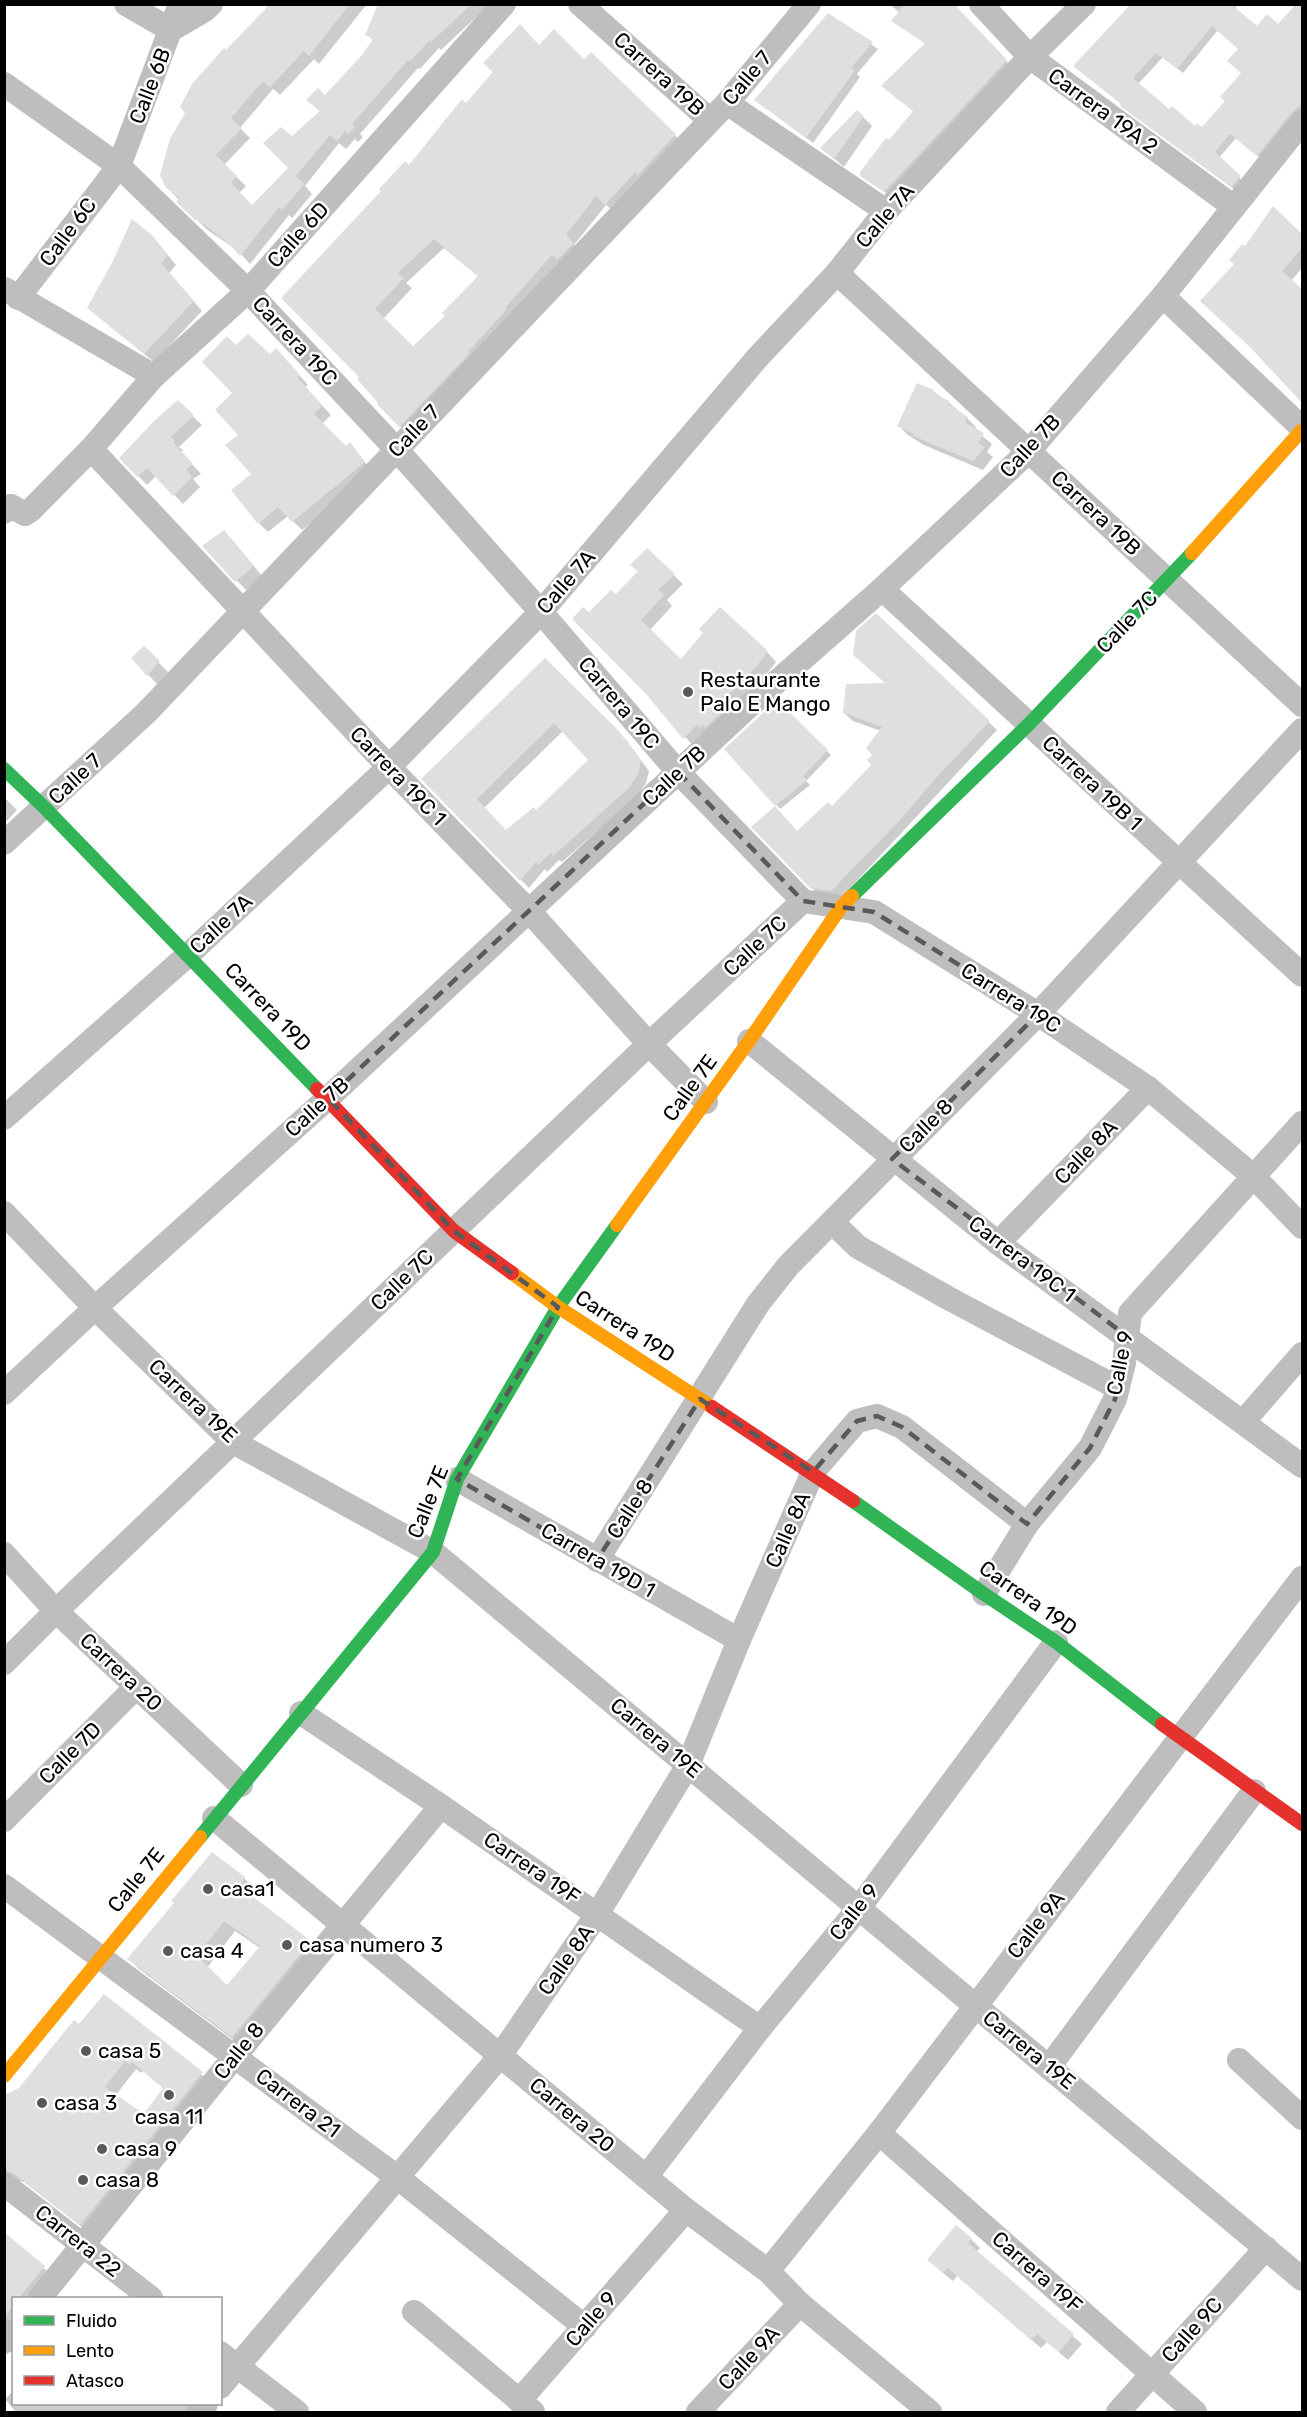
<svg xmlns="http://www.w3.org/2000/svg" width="1307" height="2417" font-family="Rubik,sans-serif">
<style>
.shadow{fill:#0003;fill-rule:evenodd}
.building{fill:#dfdfdf;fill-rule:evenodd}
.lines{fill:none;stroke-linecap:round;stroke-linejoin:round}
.street{stroke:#bebebe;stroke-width:24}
.fast{stroke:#30b455;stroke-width:14}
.slow{stroke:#ff9f0a;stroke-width:14}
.jam{stroke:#e5322d;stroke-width:14}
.marked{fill:none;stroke:#595959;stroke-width:4.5;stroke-dasharray:12 8;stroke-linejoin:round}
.poi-dot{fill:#595959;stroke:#fff;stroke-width:2}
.labels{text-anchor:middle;stroke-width:5;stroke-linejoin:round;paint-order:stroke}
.street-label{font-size:21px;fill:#000;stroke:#fff}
.poi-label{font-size:21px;fill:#000;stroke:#fff;text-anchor:start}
</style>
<rect width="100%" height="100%" fill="#fff"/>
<!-- shadow -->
<g class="shadow">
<path d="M272 4H367L319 64 314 59 280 95 273 89 240 128 250 138 224 165 246 186 239 193 252 207 294 176 293 138 321 112 308 100 325 97 363 56 374 41 367 34 380 4H490L441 50 439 48 420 69 418 68 360 134 363 137 358 142 355 139 346 149 339 143 305 186 312 194 292 218 289 215 250 264 237 250 206 229 167 187 226 52Z"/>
<path d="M889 4H952L1011 66 890 196 862 176 915 111 926 44 893 21 900 13Z"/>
<path d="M1133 4H1239L1234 9 1257 28 1278 26 1298 4H1302V115L1263 160 1236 138 1219 158 1245 183 1238 192 1128 111ZM1218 30 1240 49 1243 73 1227 101 1202 129 1195 128 1170 111 1138 84 1163 57 1183 73Z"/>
<path d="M829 15 878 49 857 74 860 77 813 143 756 100Z"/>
<path d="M539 47 584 62 591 54 684 144 616 213 606 205 574 245 582 254 409 435 379 405 380 403 361 377 284 298 466 105ZM444 248 479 277 447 316 413 348 383 319 412 288 406 283Z"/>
<path d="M863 117 872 126 844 167 822 148Z"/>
<path d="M1273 209 1302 236V268L1291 281 1302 291V401L1257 353 1236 264Z"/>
<path d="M161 247 176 265 169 273 202 311 154 362 89 308Z"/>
<path d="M236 347 285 359 308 385 305 387 331 415 322 424 346 448 350 444 373 472 302 530 288 516 268 532 259 523 253 474 240 435 234 393Z"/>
<path d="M918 385 934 392 948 402 967 418 976 427 975 430 992 444 987 452 993 457 983 470 924 445 908 435 899 426Z"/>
<path d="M178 402 202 425 179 447 183 450 181 452 201 474 193 479 200 487 183 504 156 476 147 485 121 458Z"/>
<path d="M233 541 262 576 246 590 204 547Z"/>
<path d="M647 550 683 584 667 600 672 606 650 630 681 661 767 652 776 662 766 675 694 747 648 694 589 615 616 596 639 572Z"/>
<path d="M876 615 997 730 840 899 820 896 753 827 798 832 832 809 873 765 881 731 853 721 844 713 887 684Z"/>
<path d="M144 648 173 677 162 689 133 659Z"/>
<path d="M545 660 626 740 649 771 646 783 637 796 562 862 559 860 547 872 545 869 529 888 424 779ZM563 731 590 760 536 812 506 832 484 808Z"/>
<path d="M777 702 831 755 806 781 810 785 780 809 726 749Z"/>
<path d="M4 797 17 810 4 824Z"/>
<path d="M244 1878 254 1889 249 1896 321 1952 243 2047 139 1969 129 1959ZM235 1931 260 1948 227 1987 207 1968Z"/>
<path d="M104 1997 212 2083 91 2234 24 2182 4 2178V2097L19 2089ZM136 2069 141 2073 143 2071 164 2089 144 2117 115 2096Z"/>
<path d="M4 2234 55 2278 39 2298H14V2331L4 2343Z"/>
<path d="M971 2239 980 2248 976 2252 1082 2344 1068 2360 1047 2342 1041 2348 957 2276 953 2281 938 2269Z"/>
<path d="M14 2390V2404H202L195 2412H16L5 2399Z"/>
</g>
<!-- building -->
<g class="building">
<path d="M270 4H350L309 56 304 51 270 87 263 81 231 118 242 128 216 155 237 176 231 183 252 205 288 168 290 170 263 143 281 127 292 136 320 111 306 100 318 88 325 95 362 55 373 39 365 35 378 4H472L431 42 430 40 410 61 408 60 352 124 355 127 348 134 345 131 337 141 330 135 296 176 304 184 282 210 279 207 240 256 228 243 197 219 196 221 176 202 180 198 166 188 160 175 170 139 185 113 180 107 192 84 224 48 226 50Z"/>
<path d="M905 4H954L1007 60 884 192 860 176V172L886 138 889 140 913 111 881 86 925 43 891 21Z"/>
<path d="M1131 4H1231L1257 26 1267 14 1278 24 1296 4H1302V104L1291 113 1257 156 1230 134 1215 152 1241 176 1231 187 1120 106 1121 104 1073 66ZM1212 26 1238 49 1227 61 1241 73 1220 97 1225 101 1202 127 1197 123 1195 126 1172 106 1169 109 1133 78 1156 53 1177 69Z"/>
<path d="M828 13 873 42 851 68 855 70 806 138 754 100Z"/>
<path d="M520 24 539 45 554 29 584 59 591 52 676 134 638 175 635 172 605 205 596 196 566 235 574 243 557 260 552 255 505 308 507 309 468 352 469 354 399 427 377 404 378 403 357 379 359 377 281 298 381 191 379 189 405 161 409 165 462 99 466 103 493 72 483 63ZM434 239 478 276 442 313 445 316 413 346 375 309 404 278 398 273Z"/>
<path d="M857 110 864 116 834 159 820 148Z"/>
<path d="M1273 206 1302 234V248L1282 271 1302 289V403L1251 348 1200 301 1234 264 1229 260 1242 244 1245 246Z"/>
<path d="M132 219 152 235 168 255 161 263 194 301 144 354 87 308 113 261Z"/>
<path d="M248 334 270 354 276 348 300 375 297 377 322 405 314 414 346 446 350 442 365 462 292 522 278 507 258 524 231 490 251 474 225 445 238 435 215 410 232 393 202 362 227 336 236 345Z"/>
<path d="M917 383 934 390 933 393 949 401 948 404 968 417 965 422 984 433 978 443 985 447 973 461 913 436 914 434 897 426Z"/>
<path d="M178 400 194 415 171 437 175 440 173 442 193 464 186 469 192 477 173 496 147 468 137 477 119 458 155 420Z"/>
<path d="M224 530 254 566 235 582 202 546Z"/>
<path d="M647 548 675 574 658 590 664 595 641 620 681 659 703 633 699 629 720 607 768 651 757 666 719 704 725 709 705 728 703 725 700 728 697 725 683 739 647 695 572 619 583 607 589 612 611 590 616 594 638 571 630 565Z"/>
<path d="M876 613 990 721 935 779 900 820 831 891 810 888 751 827 775 806 797 831 828 802 832 806 871 765 867 760 872 755 866 748 882 727 843 713 846 684 885 683 853 655 856 631Z"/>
<path d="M144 646 160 661 147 676 131 658Z"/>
<path d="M545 658 618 730 641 761 638 774 629 788 553 856 551 853 538 865 536 862 520 881 421 779ZM554 723 588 760 536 810 534 807 506 830 477 799Z"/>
<path d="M777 700 828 750 803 776 807 780 775 806 724 749Z"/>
<path d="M212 1852 245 1877 239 1886 311 1941 232 2037 127 1959 174 1903 171 1901ZM224 1921 260 1946 227 1985 197 1956Z"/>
<path d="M104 1994 203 2072 80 2225 13 2173 4 2170V2095L19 2088 74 2020 79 2024ZM125 2061 130 2065 132 2062 163 2088 144 2114 105 2087Z"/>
<path d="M956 2225 972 2238 968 2243 1074 2334 1059 2352 1037 2334 1031 2340 948 2268 943 2273 927 2260Z"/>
<path d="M4 2232 45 2266 19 2298H14V2306L4 2317Z"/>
</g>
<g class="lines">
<!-- street -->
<g class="street">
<path d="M126 4 171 30 205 10 211 4"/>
<path d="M580 4 710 120"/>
<path d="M981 4 1030 57 1234 207"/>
<path d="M4 84 119 166 248 291 397 450 541 612 678 772 803 901 874 912 1038 1014 1148 1088 1253 1176 1302 1227"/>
<path d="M727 103 886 211"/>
<path d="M837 273 1302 705"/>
<path d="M5 289 154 376"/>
<path d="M1163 296 1302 428"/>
<path d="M18 298 119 166 180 4"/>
<path d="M91 449 389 767 529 911 649 1044 706 1102"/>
<path d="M4 512 11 506 25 514 31 510 91 449 154 376 248 291 504 4"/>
<path d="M882 589 1302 975"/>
<path d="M4 843 146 713 727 103 809 4"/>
<path d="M749 1041 998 1243 1302 1466"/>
<path d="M4 1118 188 955 389 767 541 612 758 357 837 273 886 211 1030 57 1084 4"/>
<path d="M4 1213 95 1308 233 1442 433 1552 1302 2279"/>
<path d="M832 1222 858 1247 948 1298 1118 1388"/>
<path d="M998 1243 1148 1088"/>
<path d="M4 1393 95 1308 328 1098 748 707 882 589 1029 451 1163 296 1302 122"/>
<path d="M1243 1422 1302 1354"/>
<path d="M457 1479 739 1640"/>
<path d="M4 1554 56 1611 241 1785"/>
<path d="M597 1560 758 1304 788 1266 1038 1014 1302 730"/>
<path d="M984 1594 1027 1524 1090 1448 1115 1399 1124 1363 1130 1313 1302 1123"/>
<path d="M4 1663 56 1611 649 1044 803 901"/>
<path d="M301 1713 441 1806 760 2028"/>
<path d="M214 1818 686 2210 768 2271 800 2304 930 2412"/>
<path d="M4 1820 136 1687"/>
<path d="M4 1886 397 2177 585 2327"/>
<path d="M1239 2060 1302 2118"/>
<path d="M1049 2067 1254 1791"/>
<path d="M879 2133 1195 2412"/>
<path d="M646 2177 760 2028 859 1908 1056 1642"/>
<path d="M4 2184 151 2298"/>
<path d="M768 2271 879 2133 1302 1578"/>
<path d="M40 2298 235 2056 441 1806"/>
<path d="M414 2312 533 2412"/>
<path d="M4 2342 14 2331"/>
<path d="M220 2353 297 2412"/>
<path d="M220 2387 500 2056 598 1913 688 1765 739 1640 813 1472 857 1421 877 1416 902 1427 1027 1524"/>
<path d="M519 2401 686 2210"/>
<path d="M198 2412 206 2404"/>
<path d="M698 2412 800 2304"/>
<path d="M1118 2412 1266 2248"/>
</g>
<!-- fast -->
<g class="fast">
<path d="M4 769 44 807 317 1089"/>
<path d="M852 896 1029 724 1192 553"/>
<path d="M853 1501 984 1594 1056 1642 1162 1724"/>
<path d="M200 1837 433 1552 457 1479 558 1307 617 1225"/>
</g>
<!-- slow -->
<g class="slow">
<path d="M1192 553 1302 430"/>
<path d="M617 1225 749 1041 841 907 852 896"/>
<path d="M512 1273 558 1307 712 1407"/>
<path d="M4 2076 200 1837"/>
</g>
<!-- jam -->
<g class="jam">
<path d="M317 1089 454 1231 512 1273"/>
<path d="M712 1407 853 1501"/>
<path d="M1162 1724 1302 1824"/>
</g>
</g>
<!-- marked area -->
<path class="marked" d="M678 772 803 901 874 912 1038 1014 892 1159 1128 1337 1115 1399 1090 1448 1027 1524 902 1427 877 1416 857 1421 813 1472 700 1399 597 1560 457 1479 558 1307 454 1231 328 1098Z"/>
<!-- markers -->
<g class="poi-dot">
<circle cx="688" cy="692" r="6"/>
<circle cx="208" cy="1889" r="6"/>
<circle cx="287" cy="1945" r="6"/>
<circle cx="168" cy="1951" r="6"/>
<circle cx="86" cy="2051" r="6"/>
<circle cx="169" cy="2095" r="6"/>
<circle cx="42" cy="2103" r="6"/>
<circle cx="102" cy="2149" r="6"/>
<circle cx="83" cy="2180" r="6"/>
</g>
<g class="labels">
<!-- street labels -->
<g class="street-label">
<text transform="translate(659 74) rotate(42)" y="7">Carrera 19B</text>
<text transform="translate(747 78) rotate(-50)" y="7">Calle 7</text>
<text transform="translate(150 86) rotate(-69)" y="7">Calle 6B</text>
<text transform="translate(1103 111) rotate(36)" y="7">Carrera 19A 2</text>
<text transform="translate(885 216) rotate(-49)" y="7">Calle 7A</text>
<text transform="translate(68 232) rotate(-53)" y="7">Calle 6C</text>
<text transform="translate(298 235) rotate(-48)" y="7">Calle 6D</text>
<text transform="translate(295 341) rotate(47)" y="7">Carrera 19C</text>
<text transform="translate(414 431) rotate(-46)" y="7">Calle 7</text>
<text transform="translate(1030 446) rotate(-47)" y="7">Calle 7B</text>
<text transform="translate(1096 513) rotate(43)" y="7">Carrera 19B</text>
<text transform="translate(566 582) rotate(-49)" y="7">Calle 7A</text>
<text transform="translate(1127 622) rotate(-46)" y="7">Calle 7C</text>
<text transform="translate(619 703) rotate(50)" y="7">Carrera 19C</text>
<text transform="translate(398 776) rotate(46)" y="7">Carrera 19C 1</text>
<text transform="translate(674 776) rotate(-43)" y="7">Calle 7B</text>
<text transform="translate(75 779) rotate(-43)" y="7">Calle 7</text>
<text transform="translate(1092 783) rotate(43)" y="7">Carrera 19B 1</text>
<text transform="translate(221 924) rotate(-43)" y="7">Calle 7A</text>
<text transform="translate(755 946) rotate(-43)" y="7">Calle 7C</text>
<text transform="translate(1011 998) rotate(32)" y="7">Carrera 19C</text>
<text transform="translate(268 1007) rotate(46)" y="7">Carrera 19D</text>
<text transform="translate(690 1088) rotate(-54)" y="7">Calle 7E</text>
<text transform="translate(317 1107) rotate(-42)" y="7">Calle 7B</text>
<text transform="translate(926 1126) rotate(-45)" y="7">Calle 8</text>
<text transform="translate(1086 1152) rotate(-46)" y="7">Calle 8A</text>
<text transform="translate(1022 1259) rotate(37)" y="7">Carrera 19C 1</text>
<text transform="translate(402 1280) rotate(-44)" y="7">Calle 7C</text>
<text transform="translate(625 1326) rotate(33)" y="7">Carrera 19D</text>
<text transform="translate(1120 1363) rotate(-79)" y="7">Calle 9</text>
<text transform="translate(193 1401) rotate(43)" y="7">Carrera 19E</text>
<text transform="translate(428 1502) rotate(-68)" y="7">Calle 7E</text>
<text transform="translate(630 1509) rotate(-57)" y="7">Calle 8</text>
<text transform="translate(788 1530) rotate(-66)" y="7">Calle 8A</text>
<text transform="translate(598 1560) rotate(30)" y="7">Carrera 19D 1</text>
<text transform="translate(1028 1598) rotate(35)" y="7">Carrera 19D</text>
<text transform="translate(121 1672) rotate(43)" y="7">Carrera 20</text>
<text transform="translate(656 1738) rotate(40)" y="7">Carrera 19E</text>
<text transform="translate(70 1753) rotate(-45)" y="7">Calle 7D</text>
<text transform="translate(532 1868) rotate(34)" y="7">Carrera 19F</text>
<text transform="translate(136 1880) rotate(-51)" y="7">Calle 7E</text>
<text transform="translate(854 1912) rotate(-52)" y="7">Calle 9</text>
<text transform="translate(1036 1925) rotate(-52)" y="7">Calle 9A</text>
<text transform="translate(566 1960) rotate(-55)" y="7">Calle 8A</text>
<text transform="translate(1029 2050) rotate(39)" y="7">Carrera 19E</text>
<text transform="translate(239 2051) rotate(-51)" y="7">Calle 8</text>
<text transform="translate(298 2103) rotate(37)" y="7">Carrera 21</text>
<text transform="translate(572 2115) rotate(40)" y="7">Carrera 20</text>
<text transform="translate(78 2241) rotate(38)" y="7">Carrera 22</text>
<text transform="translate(1037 2272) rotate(41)" y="7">Carrera 19F</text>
<text transform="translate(591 2319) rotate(-49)" y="7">Calle 9</text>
<text transform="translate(1192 2330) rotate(-48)" y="7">Calle 9C</text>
<text transform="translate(749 2358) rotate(-47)" y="7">Calle 9A</text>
</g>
<!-- poi labels -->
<g class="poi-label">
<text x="700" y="687">Restaurante<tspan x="700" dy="24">Palo E Mango</tspan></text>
<text x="220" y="1896">casa1</text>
<text x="299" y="1952">casa numero 3</text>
<text x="180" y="1958">casa 4</text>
<text x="98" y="2058">casa 5</text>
<text x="54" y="2110">casa 3</text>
<text x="169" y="2124" text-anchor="middle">casa 11</text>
<text x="114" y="2156">casa 9</text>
<text x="95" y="2187">casa 8</text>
</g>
</g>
<!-- border -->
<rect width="1307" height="2417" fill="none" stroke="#000000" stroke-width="12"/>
<!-- legend -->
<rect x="12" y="2297" width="210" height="108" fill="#ffffff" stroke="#999999" stroke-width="1.5"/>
<rect x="24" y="2316" width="30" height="9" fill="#30b455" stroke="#999999" stroke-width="1.5"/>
<text x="66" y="2327" font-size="18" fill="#000000">Fluido</text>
<rect x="24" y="2346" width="30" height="9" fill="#ff9f0a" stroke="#999999" stroke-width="1.5"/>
<text x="66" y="2357" font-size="18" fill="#000000">Lento</text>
<rect x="24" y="2376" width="30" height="9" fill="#e5322d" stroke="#999999" stroke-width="1.5"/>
<text x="66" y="2387" font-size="18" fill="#000000">Atasco</text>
</svg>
